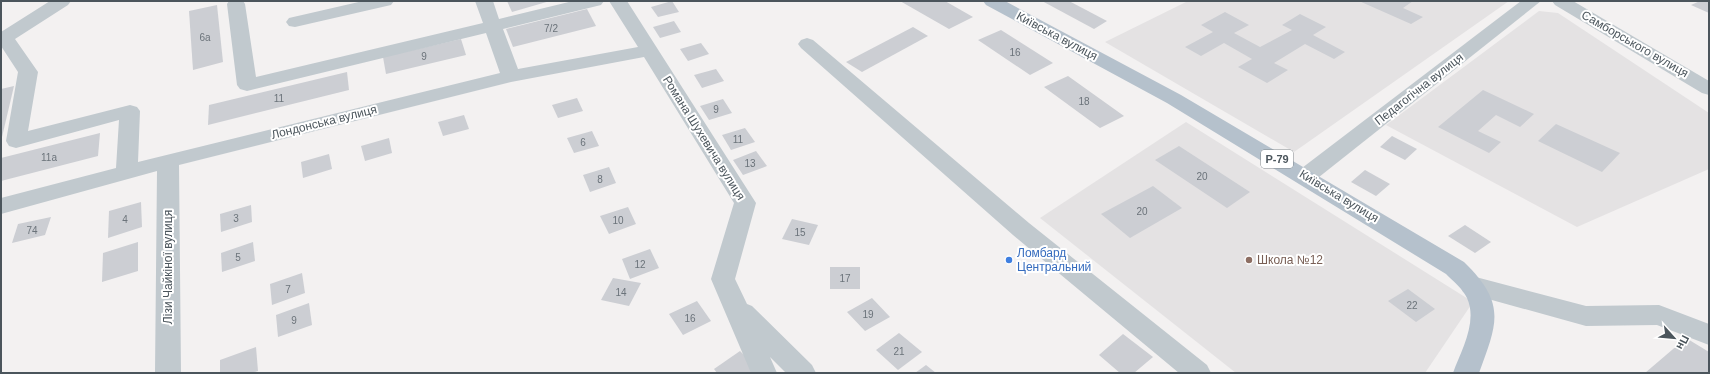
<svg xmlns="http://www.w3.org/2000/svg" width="1710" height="374" font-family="Helvetica,sans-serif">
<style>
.education{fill:#e4e2e3}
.building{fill:#ccced3}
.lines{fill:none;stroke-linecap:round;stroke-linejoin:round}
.minor{fill:#c1c9ce;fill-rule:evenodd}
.major{fill:#b5c1cc;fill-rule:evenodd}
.shop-dot{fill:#3f7fe0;stroke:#fff;stroke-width:1.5}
.education-dot{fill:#8d6e63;stroke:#fff;stroke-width:1.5}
.labels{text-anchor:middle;stroke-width:4;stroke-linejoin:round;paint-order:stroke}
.number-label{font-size:10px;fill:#6b737a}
.shield{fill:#fff;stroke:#81888d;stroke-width:1}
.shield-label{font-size:11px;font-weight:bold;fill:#4b555c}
.street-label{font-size:12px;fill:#4b555c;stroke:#fff}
.shop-label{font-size:12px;fill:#366cbe;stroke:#fff;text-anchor:start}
.education-label{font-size:12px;fill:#785e54;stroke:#fff;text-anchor:start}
</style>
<rect width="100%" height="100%" fill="#f3f1f1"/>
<!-- education -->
<g class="education">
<path d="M1188 1H1509L1294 152 1105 42Z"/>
<path d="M1539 11 1558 13 1709 113V169L1577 227 1386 125Z"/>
<path d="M1186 122 1473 302 1425 373H1236L1040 218Z"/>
</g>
<!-- building -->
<g class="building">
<path d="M507 1H550L512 12Z"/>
<path d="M672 1 679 12 658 17 651 7Z"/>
<path d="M900 1H945L973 17 949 29Z"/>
<path d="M1042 1H1069L1107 21 1094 29Z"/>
<path d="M1359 1H1413L1403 8 1423 17 1411 24Z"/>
<path d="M1700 1 1709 2V13L1691 5Z"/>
<path d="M217 5 223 62 193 70 189 11Z"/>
<path d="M587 9 596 26 513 47 506 29Z"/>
<path d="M1225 12 1249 25 1234 33 1260 47 1292 30 1282 25 1300 14 1326 27 1313 35 1345 52 1334 59 1305 44 1274 63 1288 70 1267 83 1238 67 1252 59 1224 43 1201 56 1185 47 1213 32 1201 25Z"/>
<path d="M674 21 681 32 660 38 653 27Z"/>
<path d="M913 27 928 36 862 72 846 62Z"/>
<path d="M1001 30 1053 63 1030 75 978 40Z"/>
<path d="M461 39 466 55 386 74 383 57Z"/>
<path d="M701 43 709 54 688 61 680 49Z"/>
<path d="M716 69 724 81 702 88 694 75Z"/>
<path d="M347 72 349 90 208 125 209 105Z"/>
<path d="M1068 76 1124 116 1100 128 1044 87Z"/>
<path d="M14 86 2 137H1V89Z"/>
<path d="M1483 90 1534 114 1520 127 1496 115 1478 131 1501 142 1489 153 1438 127Z"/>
<path d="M577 98 583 111 558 118 552 105Z"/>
<path d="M723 99 732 113 709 120 700 106Z"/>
<path d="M464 115 469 129 443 136 438 122Z"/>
<path d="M1556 124 1620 153 1602 172 1538 141Z"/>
<path d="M745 128 755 142 731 150 722 135Z"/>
<path d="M592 131 599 146 574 153 567 138Z"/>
<path d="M100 133 98 156 1 181V158Z"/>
<path d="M1392 136 1417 149 1405 160 1380 147Z"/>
<path d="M389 138 392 153 365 161 361 146Z"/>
<path d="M1179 146 1250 192 1227 208 1155 160Z"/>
<path d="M756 151 767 166 743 175 733 160Z"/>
<path d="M329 154 332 169 303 178 301 162Z"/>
<path d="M609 167 616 183 590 192 583 175Z"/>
<path d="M1365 170 1390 184 1376 196 1351 182Z"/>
<path d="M1153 186 1182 208 1130 238 1101 214Z"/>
<path d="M141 202 142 227 108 238 109 211Z"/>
<path d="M251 205 252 222 221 232 220 214Z"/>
<path d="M628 207 636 224 609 234 600 216Z"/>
<path d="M51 217 45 235 12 243 18 224Z"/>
<path d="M792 219 818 225 809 245 782 239Z"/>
<path d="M1465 225 1491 242 1475 253 1448 236Z"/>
<path d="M138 242V271L102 282 103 253Z"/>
<path d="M253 242 255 261 222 272 221 253Z"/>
<path d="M650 249 659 268 630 279 622 259Z"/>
<rect x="830" y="267" width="30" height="22"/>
<path d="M302 273 305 293 272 305 270 284Z"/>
<path d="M613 278 641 283 629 306 601 300Z"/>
<path d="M1408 289 1435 309 1416 322 1388 301Z"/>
<path d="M872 298 890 317 865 331 847 312Z"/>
<path d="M697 301 711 321 683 335 669 314Z"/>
<path d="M309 303 312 325 278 337 276 315Z"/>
<path d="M899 333 922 352 898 370 876 350Z"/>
<path d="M1123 334 1153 357 1134 373H1120L1099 355Z"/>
<path d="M1686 338 1709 352V373H1645Z"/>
<path d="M256 347 258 371 251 373H220V360Z"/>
<path d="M740 351 760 371 757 373H717L714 369Z"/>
<path d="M926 365 936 373H915Z"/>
</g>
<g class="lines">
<!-- minor -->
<g class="minor">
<path d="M50 1H71L68 5 15 39 38 72 28 131 130 105 137 107 140 111 138 162 500 73 486 33 247 91 240 89 237 85 227 4 229 1H243L245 4 256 77 483 23 475 1H493L499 19 573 1H604L601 5 503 29 518 69 638 47 609 1H627L756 203 735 279 747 304 752 306 812 365 816 373H786L770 357 777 373H751L711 279 734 203 644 57 511 82 179 165 181 373H155L157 171 1 214V198L116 168 119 120 16 148 9 146 6 141 18 72 1 46V32Z"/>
<path d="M363 1H394L391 5 295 27 289 26 286 22 289 18Z"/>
<path d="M1521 1H1541L1314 181 1306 183 1298 181 1295 176 1298 171Z"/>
<path d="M1552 1H1573L1709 81V95L1702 93 1555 5Z"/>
<path d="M807 38 813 40 1029 223 1207 365 1211 373H1179L1013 235 801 48 798 44 801 40Z"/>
<path d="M1472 276 1586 306 1659 305 1709 324V345L1657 325 1586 326 1463 292 1460 285 1463 278Z"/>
</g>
<!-- major -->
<path class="major" d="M983 1H1005L1181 95 1464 262C1506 303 1498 322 1479 373H1453C1461 351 1478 322 1467 298 1463 289 1453 281 1446 274L1167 103 986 5Z"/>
</g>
<!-- markers -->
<circle class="shop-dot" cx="1009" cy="260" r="4"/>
<circle class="education-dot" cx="1249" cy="260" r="4"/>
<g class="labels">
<!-- number labels -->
<g class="number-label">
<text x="551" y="32">7/2</text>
<text x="205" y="41">6а</text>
<text x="1015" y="56">16</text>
<text x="424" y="60">9</text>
<text x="279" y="102">11</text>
<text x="1084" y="105">18</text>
<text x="716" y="113">9</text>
<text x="738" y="143">11</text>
<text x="583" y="146">6</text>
<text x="49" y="161">11а</text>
<text x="750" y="167">13</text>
<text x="1202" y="180">20</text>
<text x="600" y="183">8</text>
<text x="1142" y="215">20</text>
<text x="236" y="222">3</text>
<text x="125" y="223">4</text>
<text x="618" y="224">10</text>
<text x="32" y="234">74</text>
<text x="800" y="236">15</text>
<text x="238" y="261">5</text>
<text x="640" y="268">12</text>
<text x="845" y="282">17</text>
<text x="288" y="293">7</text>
<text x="621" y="296">14</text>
<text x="1412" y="309">22</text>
<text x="868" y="318">19</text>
<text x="690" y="322">16</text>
<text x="294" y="324">9</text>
<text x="899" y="355">21</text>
</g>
<!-- shield labels -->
<rect class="shield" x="1261" y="150" width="32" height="18" rx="3"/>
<g class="shield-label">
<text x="1277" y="163">Р-79</text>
</g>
<!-- street labels -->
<g class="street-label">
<text transform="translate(1057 36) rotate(28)" y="4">Київська вулиця</text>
<text transform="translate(1635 44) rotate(30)" y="4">Самборського вулиця</text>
<text transform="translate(1419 89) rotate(-38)" y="4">Педагогічна вулиця</text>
<text transform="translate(324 122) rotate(-14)" y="4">Лондонська вулиця</text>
<text transform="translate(704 138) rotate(58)" y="4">Романа Шухевича вулиця</text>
<text transform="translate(1339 196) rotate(31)" y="4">Київська вулиця</text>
<text transform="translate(168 267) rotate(-90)" y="4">Лізи Чайкіної вулиця</text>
</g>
<!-- shop labels -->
<g class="shop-label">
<text x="1017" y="257">Ломбард<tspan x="1017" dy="14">Центральний</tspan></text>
</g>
<!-- education labels -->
<g class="education-label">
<text x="1257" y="264">Школа №12</text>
</g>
</g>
<!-- border -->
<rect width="1710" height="374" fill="none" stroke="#4b555c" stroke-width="4"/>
<!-- north arrow -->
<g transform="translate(1674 338) rotate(117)" stroke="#ffffff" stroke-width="3" paint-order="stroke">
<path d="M0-3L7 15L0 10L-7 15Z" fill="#4b555c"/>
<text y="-6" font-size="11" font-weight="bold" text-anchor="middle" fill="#4b555c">Пн</text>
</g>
</svg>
